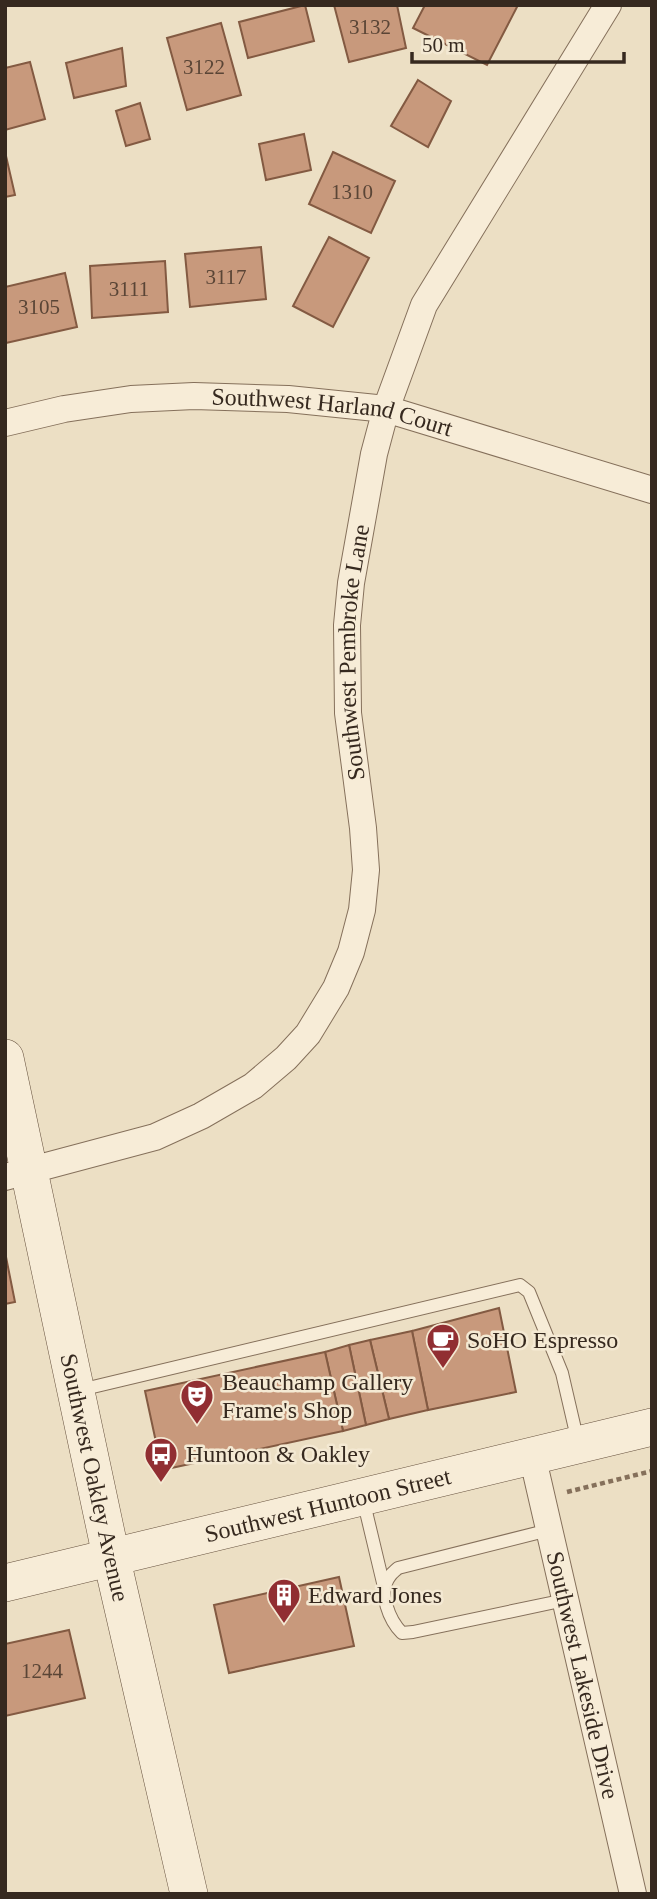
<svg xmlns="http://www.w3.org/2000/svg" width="657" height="1899" font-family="'Times New Roman',serif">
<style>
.building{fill:#c8997c;stroke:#835a42;stroke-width:2}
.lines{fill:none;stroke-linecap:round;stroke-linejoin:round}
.lane-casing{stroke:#85705b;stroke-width:14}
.street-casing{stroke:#85705b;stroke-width:28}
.secondary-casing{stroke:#67523f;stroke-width:38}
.path{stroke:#85705b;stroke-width:4.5;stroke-dasharray:5 3.5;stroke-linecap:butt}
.lane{stroke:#f7ecd7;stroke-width:12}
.street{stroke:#f7ecd7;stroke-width:26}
.secondary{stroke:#f7ecd7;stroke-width:37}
.labels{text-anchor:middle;stroke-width:5;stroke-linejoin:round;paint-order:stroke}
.number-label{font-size:21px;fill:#5a4536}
.street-label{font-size:24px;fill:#36291f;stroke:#f4e9d3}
.poi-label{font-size:24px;fill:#36291f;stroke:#f4e9d3;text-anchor:start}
</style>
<rect width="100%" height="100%" fill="#ecdfc4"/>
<!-- building -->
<g class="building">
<path d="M305 5 314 41 248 58 239 22Z"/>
<path d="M334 5H397L406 48 349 62Z"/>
<path d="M425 5H518L487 65 413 28Z"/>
<path d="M221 23 241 95 187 110 167 38Z"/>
<path d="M122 48 126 86 74 98 66 63Z"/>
<path d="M30 62 45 119 5 130V68Z"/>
<path d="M418 80 451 101 428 147 391 126Z"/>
<path d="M140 103 150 139 126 146 116 111Z"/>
<path d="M304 134 311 170 266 180 259 144Z"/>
<path d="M333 152 395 181 371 233 309 204Z"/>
<path d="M6 156 15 195 5 197V157Z"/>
<path d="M329 237 369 258 333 327 293 306Z"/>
<path d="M261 247 266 299 190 307 185 254Z"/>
<path d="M165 261 168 312 92 318 90 266Z"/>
<path d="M65 273 77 327 6 343 5 287Z"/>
<path d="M5 1252 15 1302 5 1304Z"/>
<path d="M499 1308 516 1392 428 1410 412 1331Z"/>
<path d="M412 1331 428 1410 389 1419 370 1340Z"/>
<path d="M370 1340 389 1419 366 1425 349 1345Z"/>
<path d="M349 1345 366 1425 343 1431 325 1352Z"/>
<path d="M325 1352 343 1431 162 1470 145 1391Z"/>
<path d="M339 1577 354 1646 229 1673 214 1605Z"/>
<path d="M69 1630 85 1698 5 1716V1644Z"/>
</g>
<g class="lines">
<defs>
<g id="lane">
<path d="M80 1390 520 1285 529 1292 562 1373 578 1442"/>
<path d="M363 1499 384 1587"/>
<path d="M549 1530 398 1568C395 1571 392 1573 390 1576 377 1592 390 1621 402 1633L413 1632 565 1600"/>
</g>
<g id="street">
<path id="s1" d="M5 423 64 409 131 399 194 396 288 399 386 409 652 490"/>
<path id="s2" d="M5 1177 155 1137 201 1116 253 1086 286 1058 308 1034 336 988 351 952 362 910 366 870 363 828 348 713 347 625 351 583 374 454 386 409 424 305 608 5"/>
<path id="s3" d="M532 1455 633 1894"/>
</g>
<g id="secondary">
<path id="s4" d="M5 1058 111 1556 189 1894"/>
<path id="s5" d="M5 1583 652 1427"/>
</g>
</defs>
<!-- lane casing -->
<use href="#lane" class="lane-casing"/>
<!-- street casing -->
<use href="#street" class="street-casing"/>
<!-- secondary casing -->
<use href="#secondary" class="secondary-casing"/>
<!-- path -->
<path class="path" d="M567 1492 652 1471"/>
<!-- lane -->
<use href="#lane" class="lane"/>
<!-- street -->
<use href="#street" class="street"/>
<!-- secondary -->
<use href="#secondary" class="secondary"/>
</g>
<!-- icons -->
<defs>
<symbol id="cafe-pin" viewBox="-11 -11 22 30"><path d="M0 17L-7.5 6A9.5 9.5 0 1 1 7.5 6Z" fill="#912e32" stroke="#f4e9d3"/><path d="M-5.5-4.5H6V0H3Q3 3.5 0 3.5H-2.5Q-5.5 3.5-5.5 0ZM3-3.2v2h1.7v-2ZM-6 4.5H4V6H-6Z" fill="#fff"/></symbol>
<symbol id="theatre-pin" viewBox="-11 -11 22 30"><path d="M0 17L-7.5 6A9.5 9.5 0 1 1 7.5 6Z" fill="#912e32" stroke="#f4e9d3"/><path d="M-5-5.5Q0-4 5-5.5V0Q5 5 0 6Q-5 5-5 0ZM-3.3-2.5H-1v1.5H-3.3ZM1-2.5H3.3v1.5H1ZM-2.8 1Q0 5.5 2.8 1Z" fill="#fff"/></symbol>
<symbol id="bus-pin" viewBox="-11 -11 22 30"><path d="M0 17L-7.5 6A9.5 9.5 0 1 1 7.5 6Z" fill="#912e32" stroke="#f4e9d3"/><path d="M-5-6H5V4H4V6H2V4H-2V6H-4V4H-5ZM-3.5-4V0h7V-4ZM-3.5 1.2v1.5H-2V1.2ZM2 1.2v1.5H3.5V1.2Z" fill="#fff"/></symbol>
<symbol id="building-pin" viewBox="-11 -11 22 30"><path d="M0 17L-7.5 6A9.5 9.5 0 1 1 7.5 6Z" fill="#912e32" stroke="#f4e9d3"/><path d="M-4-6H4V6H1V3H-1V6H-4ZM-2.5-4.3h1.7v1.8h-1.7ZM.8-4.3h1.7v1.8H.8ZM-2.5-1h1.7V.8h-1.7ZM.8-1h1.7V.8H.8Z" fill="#fff"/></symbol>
</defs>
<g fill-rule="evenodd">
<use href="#cafe-pin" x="424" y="1321" width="38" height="52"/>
<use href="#theatre-pin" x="178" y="1377" width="38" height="52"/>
<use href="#bus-pin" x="142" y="1435" width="38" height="52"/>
<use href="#building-pin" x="265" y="1576" width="38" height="52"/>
</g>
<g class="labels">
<!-- number labels -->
<g class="number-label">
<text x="370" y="34">3132</text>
<text x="204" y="74">3122</text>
<text x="352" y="199">1310</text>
<text x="226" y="284">3117</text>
<text x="129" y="296">3111</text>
<text x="39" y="314">3105</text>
<text x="42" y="1678">1244</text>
</g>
<!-- street labels -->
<g class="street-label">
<text dy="8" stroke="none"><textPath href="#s1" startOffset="331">Southwest Harland Court</textPath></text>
<text dy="8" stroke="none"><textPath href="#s2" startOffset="737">Southwest Pembroke Lane</textPath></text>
<text dy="8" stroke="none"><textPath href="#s4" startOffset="429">Southwest Oakley Avenue</textPath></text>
<text dy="8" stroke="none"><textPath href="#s5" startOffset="332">Southwest Huntoon Street</textPath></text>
<text dy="8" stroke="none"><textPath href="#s3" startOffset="226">Southwest Lakeside Drive</textPath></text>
</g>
<!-- poi labels -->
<g class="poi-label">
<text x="467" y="1348">SoHO Espresso</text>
<text x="222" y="1390">Beauchamp Gallery<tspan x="222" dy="28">Frame's Shop</tspan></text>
<text x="186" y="1462">Huntoon &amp; Oakley</text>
<text x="308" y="1603">Edward Jones</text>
</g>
</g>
<!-- border -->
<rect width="657" height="1899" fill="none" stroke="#36291f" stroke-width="14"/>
<!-- scale -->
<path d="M412 52v10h212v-10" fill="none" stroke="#36291f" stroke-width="3.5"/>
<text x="422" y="52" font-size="21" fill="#36291f" stroke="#f4e9d3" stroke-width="5" paint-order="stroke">50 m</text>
</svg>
